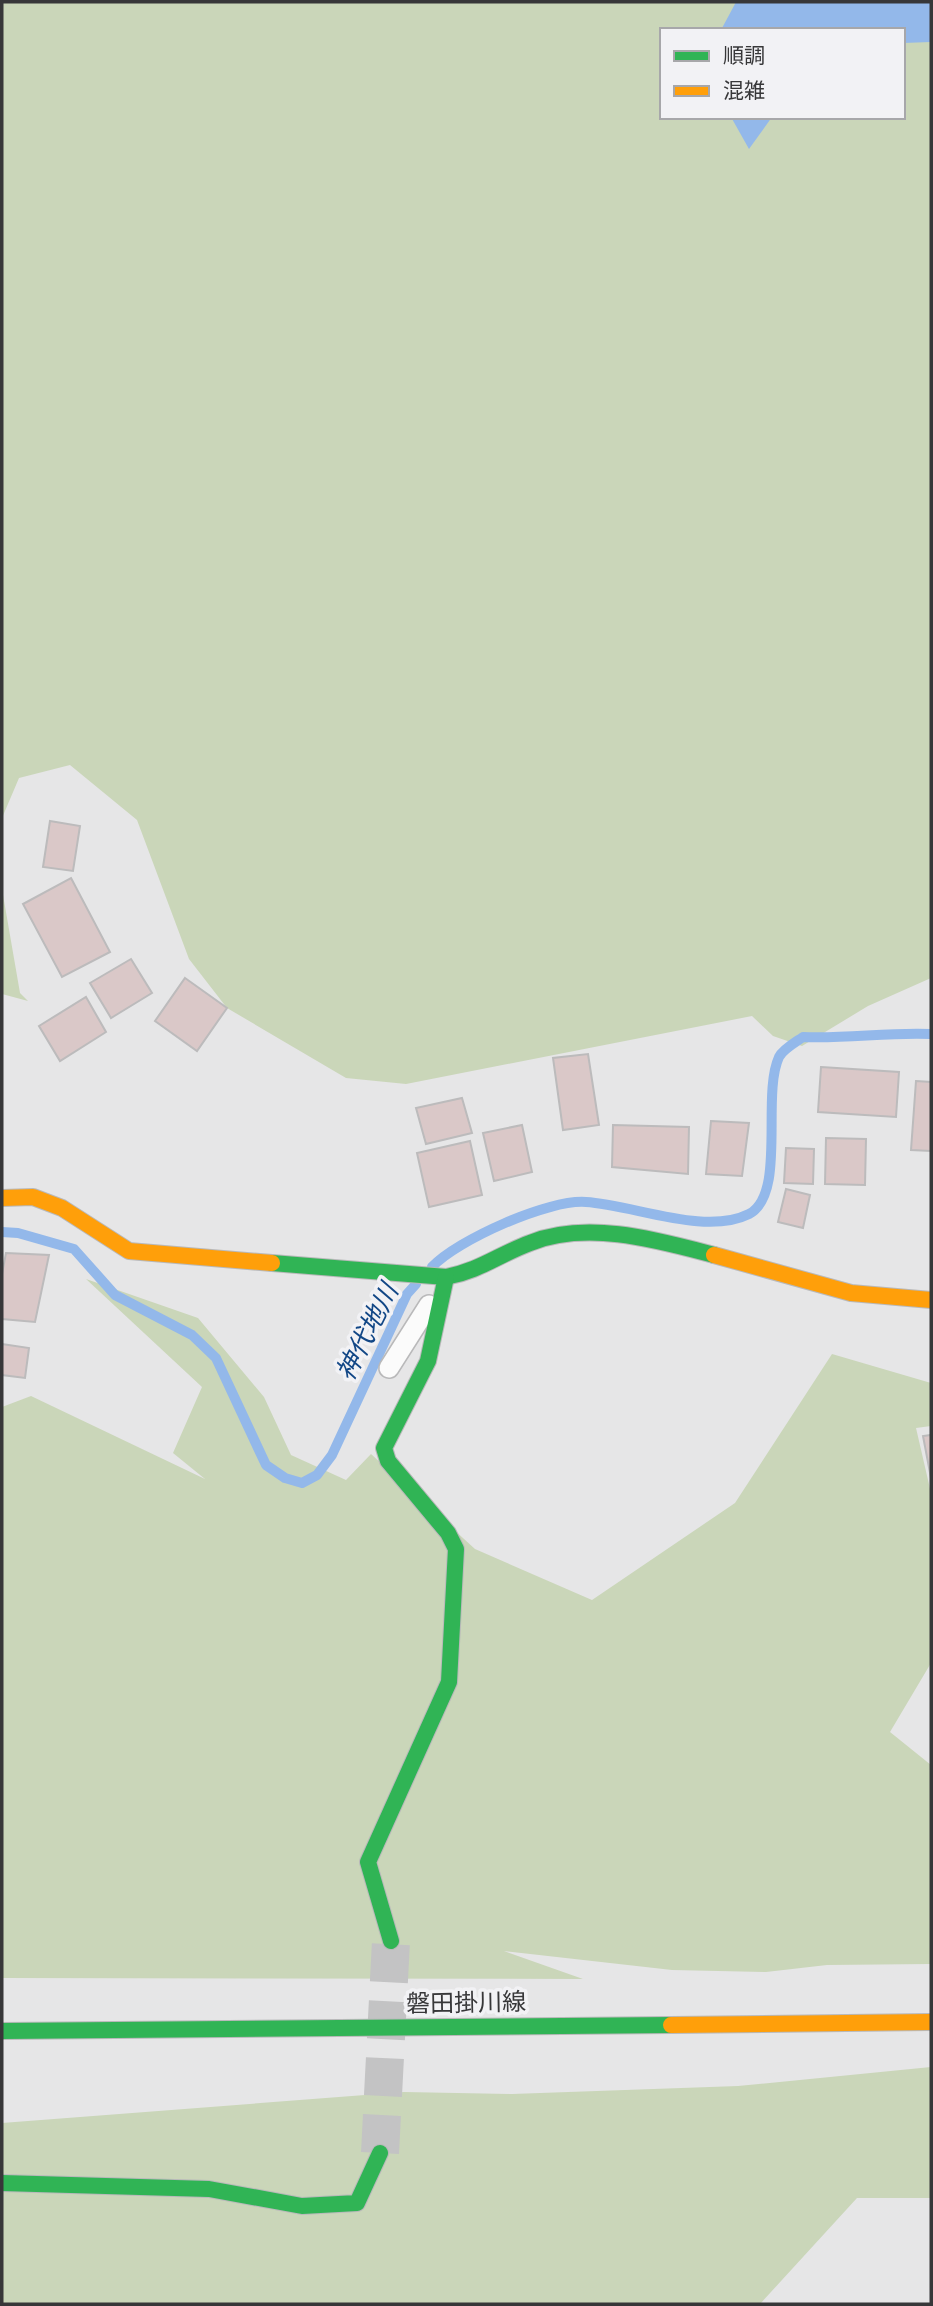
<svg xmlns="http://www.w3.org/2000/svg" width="933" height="2306" font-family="Arial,'Noto Sans JP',sans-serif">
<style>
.green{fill:#cad6b9;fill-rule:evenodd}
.water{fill:#93b8ea}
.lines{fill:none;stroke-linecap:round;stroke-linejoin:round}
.stream{stroke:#93b8ea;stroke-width:10}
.building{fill:#dac8c8;stroke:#bcbbbc;stroke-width:2}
.secondary-tunnel{stroke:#c3c3c4;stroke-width:38;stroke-dasharray:38 19;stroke-linecap:butt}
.lane-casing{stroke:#b9b9ba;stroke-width:22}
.fast-casing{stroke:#b9b9ba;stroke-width:18}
.slow-casing{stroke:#b9b9ba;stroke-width:18}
.lane{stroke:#fbfbfb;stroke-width:19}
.fast{stroke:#30b455;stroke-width:16}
.slow{stroke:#ff9f0a;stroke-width:16}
.labels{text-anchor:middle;stroke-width:7;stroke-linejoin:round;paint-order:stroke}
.street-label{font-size:24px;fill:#373739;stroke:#f2f2f5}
.water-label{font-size:26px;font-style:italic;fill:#124786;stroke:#f2f2f5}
</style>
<rect width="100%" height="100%" fill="#e6e6e7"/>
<!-- green -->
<g class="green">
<path d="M2 2H931V978L868 1006 802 1046 773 1036 752 1016 406 1084 346 1078 227 1008 189 959 137 820 70 765 19 778 2 818ZM662 30H903V117H662Z"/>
<path d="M2 889 20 993 28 1001 2 994Z"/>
<path d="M86 1279 198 1318 264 1397 291 1455 346 1480 371 1454 475 1549 592 1600 735 1503 832 1354 931 1383V1426L916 1428 931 1493V1663L890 1732 931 1765V1964L827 1965 766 1972 672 1970 504 1951 583 1979 2 1978V1407L31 1396 205 1479 173 1453 202 1387Z"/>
<path d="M931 2067V2198H857L760 2304H2V2123L404 2092 512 2094 738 2086Z"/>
</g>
<!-- water -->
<g class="water">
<path d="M736 2H931V42L903 43V30H721Z"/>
<path d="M731 117H772L749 149Z"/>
</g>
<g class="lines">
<!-- stream -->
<g class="stream">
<path d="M2 1232 18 1233 74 1249 115 1295 192 1335 216 1358 266 1465 285 1478 302 1483 317 1475 332 1455 407 1294 416 1284"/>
<path d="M432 1267C457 1240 549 1199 586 1202 634 1205 705 1236 749 1214 787 1194 761 1096 779 1057 783 1049 796 1042 803 1037 846 1039 888 1032 931 1034"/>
</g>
</g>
<!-- building -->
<g class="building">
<path d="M50 821 80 826 73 871 43 867Z"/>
<path d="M71 878 110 952 62 977 23 904Z"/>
<path d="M131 959 152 993 111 1018 90 983Z"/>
<path d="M185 978 227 1008 197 1051 155 1021Z"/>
<path d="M86 997 106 1032 60 1061 39 1026Z"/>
<path d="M588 1054 599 1125 563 1130 553 1058Z"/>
<path d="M821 1067 899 1072 896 1117 818 1112Z"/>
<path d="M916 1081 931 1082V1151L911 1150Z"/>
<path d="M462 1098 472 1133 426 1144 416 1108Z"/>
<path d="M711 1121 749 1123 742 1176 706 1174Z"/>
<path d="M522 1125 532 1172 494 1181 483 1133Z"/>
<path d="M613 1125 689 1127 688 1174 612 1167Z"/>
<path d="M826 1138 866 1139 865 1185 825 1184Z"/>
<path d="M470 1141 482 1195 429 1207 417 1153Z"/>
<path d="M786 1148 814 1149 813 1184 784 1183Z"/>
<path d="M786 1189 810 1195 803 1228 778 1222Z"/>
<path d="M6 1253 49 1255 35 1322 2 1319V1274Z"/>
<path d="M2 1344 29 1348 25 1378 2 1375Z"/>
<path d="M931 1435V1478L923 1436Z"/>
</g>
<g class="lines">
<!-- secondary-tunnel -->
<path class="secondary-tunnel" d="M380 2153 391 1941"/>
<defs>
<path id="lane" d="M389 1368 429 1305"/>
<g id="fast">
<path d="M272 1263 446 1277C479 1271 500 1254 530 1243 587 1220 657 1240 714 1255"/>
<path d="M391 1941 368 1862 449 1682 456 1549 448 1533 388 1461 384 1448 428 1361 446 1277"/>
<path d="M2 2031 671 2025"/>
<path d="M2 2183 209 2189 302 2206 357 2203 380 2153"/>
</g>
<g id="slow">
<path d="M2 1198 33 1197 62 1208 129 1251 272 1263"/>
<path d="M714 1255 851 1293 931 1300"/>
<path d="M671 2025 931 2022"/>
</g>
</defs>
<!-- lane casing -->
<use href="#lane" class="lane-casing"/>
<!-- fast casing -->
<use href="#fast" class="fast-casing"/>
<!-- slow casing -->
<use href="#slow" class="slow-casing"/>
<!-- lane -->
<use href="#lane" class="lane"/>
<!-- fast -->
<use href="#fast" class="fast"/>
<!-- slow -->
<use href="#slow" class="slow"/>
</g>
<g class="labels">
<!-- street labels -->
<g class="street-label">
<text transform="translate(466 2003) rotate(-1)" y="8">磐田掛川線</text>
</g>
<!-- water labels -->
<g class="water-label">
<text transform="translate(367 1332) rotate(-63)" y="9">神代地川</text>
</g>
</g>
<!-- border -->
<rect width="933" height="2306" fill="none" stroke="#373739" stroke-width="7"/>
<!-- legend -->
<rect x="660" y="28" width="245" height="91" fill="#f2f2f5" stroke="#a7a7aa" stroke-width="2"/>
<rect x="674" y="51" width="35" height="10" fill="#30b455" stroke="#a7a7aa" stroke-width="2"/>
<text x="723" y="63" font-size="21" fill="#373739">順調</text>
<rect x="674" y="86" width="35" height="10" fill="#ff9f0a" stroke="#a7a7aa" stroke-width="2"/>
<text x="723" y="98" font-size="21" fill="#373739">混雑</text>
</svg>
